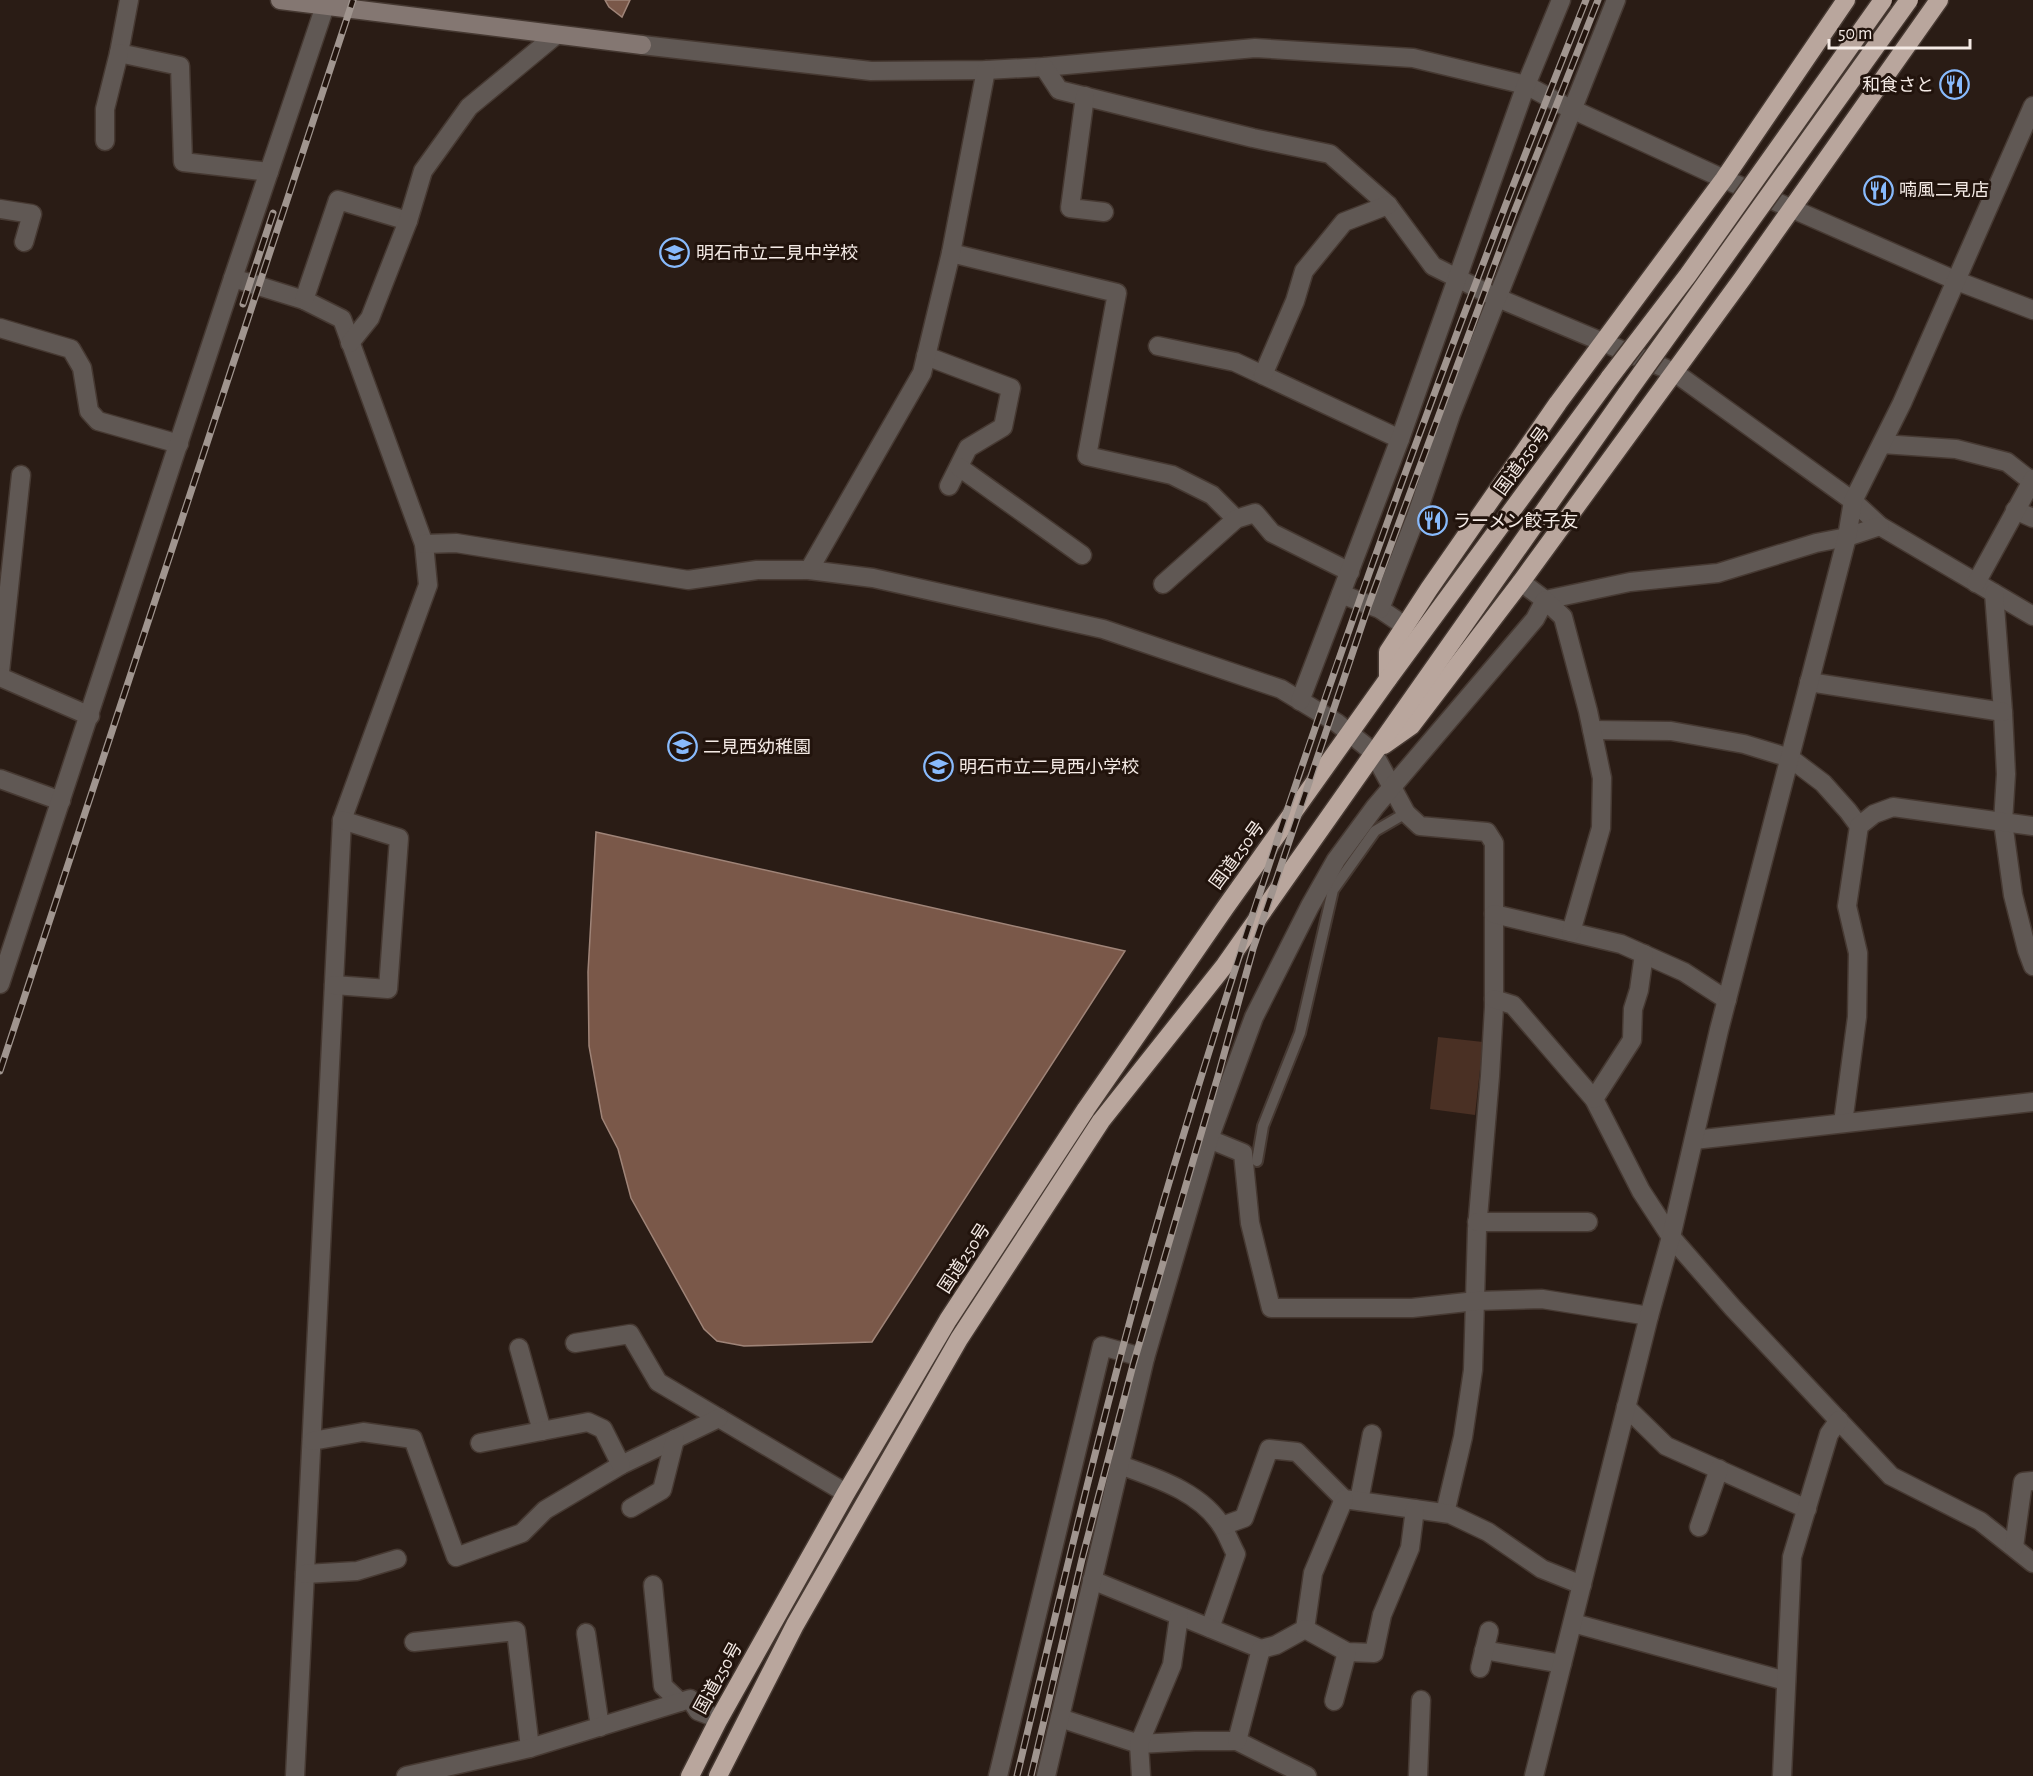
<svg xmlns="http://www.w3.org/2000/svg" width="2033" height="1776" font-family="'Alegreya Sans','Noto Sans JP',sans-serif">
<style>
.green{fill:#4a3024}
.water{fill:#7a5849;stroke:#9f8478;stroke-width:1.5}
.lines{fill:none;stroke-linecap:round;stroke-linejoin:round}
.lane-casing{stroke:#463932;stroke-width:14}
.street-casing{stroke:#463932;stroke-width:21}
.secondary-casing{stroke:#463932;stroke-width:21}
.highway-casing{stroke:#463932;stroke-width:21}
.lane{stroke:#605854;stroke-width:10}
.street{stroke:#605854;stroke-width:18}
.secondary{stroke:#847772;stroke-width:18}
.highway{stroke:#b9a69d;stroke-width:18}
.rail-casing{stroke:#a0958f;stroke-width:7}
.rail{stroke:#21130c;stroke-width:4.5;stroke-dasharray:14;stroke-linecap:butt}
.highway-bridge-casing{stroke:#463932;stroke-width:21;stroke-linecap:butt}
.highway-bridge{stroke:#b9a69d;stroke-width:18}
.labels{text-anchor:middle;stroke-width:6;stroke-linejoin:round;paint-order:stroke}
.poi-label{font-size:18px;fill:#f4eae5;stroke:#21130c;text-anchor:start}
.street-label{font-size:18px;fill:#f4eae5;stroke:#21130c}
</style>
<rect width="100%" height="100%" fill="#2a1c15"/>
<!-- green -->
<path class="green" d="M1438 1037 1483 1042 1475 1115 1430 1109Z"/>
<!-- water -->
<g class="water">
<path d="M605 0H630L622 17 609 7Z"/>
<path d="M596 832 1125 951 872 1342 744 1346 717 1341 704 1329 631 1198 618 1149 602 1118 589 1046 588 972Z"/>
</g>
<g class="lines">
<defs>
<path id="lane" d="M1257 1161 1263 1126 1300 1033 1333 890 1375 831 1406 813"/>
<g id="street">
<path d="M129 0 119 53 180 66 183 162 269 172"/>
<path d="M642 45 871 71 986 70 1044 67 1255 48 1413 58 1526 85 1563 105 1724 179 1957 281 2033 310"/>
<path d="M1044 67 1059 90 1253 138 1330 154 1388 205 1433 266 1493 296 1674 372 1853 501 1880 526 2033 616"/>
<path d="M1085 96 1070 208 1104 212"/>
<path d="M105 141V109L119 53"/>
<path d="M0 209 32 214 24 242"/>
<path d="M951 253 1117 293 1087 456 1172 475 1212 495 1236 519"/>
<path d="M233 278 304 300 342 319 424 544 428 585 342 820 295 1776"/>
<path d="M304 300 338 200 408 221"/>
<path d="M0 328 71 349 82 368 89 411 98 421 179 444"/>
<path d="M350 343 370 318 408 221 423 171 469 107 556 35"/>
<path d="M1158 346 1235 362 1400 439"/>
<path d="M926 356 1011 388 1003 427 968 448 949 486"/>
<path d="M1263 375 1295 301 1304 271 1344 222 1388 205"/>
<path d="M1882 444 1956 449 2007 462 2031 481"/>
<path d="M959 467 1082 555"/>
<path d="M2015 510 2033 518"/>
<path d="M424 544 456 543 688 580 757 570H809L873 578 1103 629 1281 689 1337 723 1373 752 1406 813 1420 826 1487 832 1494 843V1007L1490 1076 1477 1229 1473 1370 1463 1437 1445 1513"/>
<path d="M809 570 922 373 951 253 986 70"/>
<path d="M1521 582 1545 600 1630 582 1718 573 1816 543 1847 537 1880 526"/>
<path d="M1976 583 2033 479"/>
<path d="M1163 584 1236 519 1255 513 1272 533 1350 572"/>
<path d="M1994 593 2003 712 2006 774 2003 822 2013 895 2027 950 2033 966"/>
<path d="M1341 594 1380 609 1405 626"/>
<path d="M1380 609 1416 517 1451 414 1616 0"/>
<path d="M0 672 21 475"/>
<path d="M0 677 90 716"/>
<path d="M1809 682 2003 712"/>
<path d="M1300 701 1400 439 1526 85 1561 0"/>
<path d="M1592 730 1671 731 1744 744 1790 758 1823 783 1848 811 1859 826"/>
<path d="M0 779 61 801"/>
<path d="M1494 914 1621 944 1684 972 1727 1000"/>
<path d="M0 984 233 278 325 6"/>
<path d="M334 985 388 989 399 838 342 820"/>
<path d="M1494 999 1513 1005 1594 1099 1641 1191 1671 1237 1733 1308 1891 1476 1980 1521 2033 1563"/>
<path d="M1594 1099 1632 1040 1633 1009 1639 990 1644 954"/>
<path d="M1843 1123 1857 1017 1858 953 1847 906 1859 826 1874 814 1893 807 2033 826"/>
<path d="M1209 1139 1243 1153 1250 1223 1271 1308H1412L1476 1301 1542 1299 1649 1316"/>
<path d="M1694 1140 2033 1102"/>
<path d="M1477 1222H1588"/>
<path d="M575 1343 630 1334 658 1382 846 1493"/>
<path d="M519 1348 542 1431"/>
<path d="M1626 1407 1666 1446 1807 1509"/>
<path d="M312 1441 363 1432 413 1439 456 1557 522 1533 545 1510 621 1465 719 1418"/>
<path d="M480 1443 588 1422 603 1429 621 1465"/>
<path d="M1120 1465C1156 1478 1202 1492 1223 1528 1228 1536 1231 1545 1236 1554L1210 1628"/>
<path d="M1359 1501 1372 1434"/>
<path d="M631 1508 662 1490 675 1439"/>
<path d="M1222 1526 1244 1518 1269 1449 1297 1452 1344 1499 1450 1514 1488 1532 1542 1569 1582 1585"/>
<path d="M1699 1527 1719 1469"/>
<path d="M2014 1547 2023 1482 2033 1481"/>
<path d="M305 1574 357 1571 397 1559"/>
<path d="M1092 1580 1261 1649 1276 1645 1305 1629 1313 1573 1344 1499"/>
<path d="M653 1585 663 1686 680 1702"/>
<path d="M1573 1623 1786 1681"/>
<path d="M1305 1629 1347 1652 1374 1653 1382 1615 1410 1548 1415 1509"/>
<path d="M586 1633 600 1727"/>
<path d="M414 1642 516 1631 530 1748"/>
<path d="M1484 1650 1562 1664"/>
<path d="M1480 1668 1489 1631"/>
<path d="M1334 1701 1347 1652"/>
<path d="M1060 1718 1139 1744 1195 1741H1237L1307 1776"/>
<path d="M1237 1741 1261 1649"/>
<path d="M406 1776 530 1748 690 1699 698 1711 719 1719"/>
<path d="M998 1776 1102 1346 1145 1358"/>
<path d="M1046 1776 1145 1358 1209 1139 1254 1017 1310 906 1336 860 1375 807 1535 619 1545 600 1563 617 1588 711 1602 778 1601 828 1571 932"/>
<path d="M1141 1776 1139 1744 1172 1665 1179 1616"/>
<path d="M1418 1776 1421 1700"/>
<path d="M1534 1776 1649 1316 1671 1237 1719 1030 1847 537 1853 501 1902 403 2033 106"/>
<path d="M1782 1776 1792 1557 1829 1434 1839 1420"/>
</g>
<path id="secondary" d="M280 0 642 45"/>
<g id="highway">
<path d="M1388 679V652L1429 589 1558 403 1724 179 1846 0"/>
<path d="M1384 745 1411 726 1521 582 1742 279 1939 0"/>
<path d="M690 1776 719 1719 846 1493 948 1320 1086 1109 1225 908 1388 679 1610 377"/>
<path d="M718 1776 795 1625 959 1339 1101 1121 1225 965 1627 393"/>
</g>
</defs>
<!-- lane casing -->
<use href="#lane" class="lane-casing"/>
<!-- street casing -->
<use href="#street" class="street-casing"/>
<!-- secondary casing -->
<use href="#secondary" class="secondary-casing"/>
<!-- highway casing -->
<use href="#highway" class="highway-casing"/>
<!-- lane -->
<use href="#lane" class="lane"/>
<!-- street -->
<use href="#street" class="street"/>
<!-- secondary -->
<use href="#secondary" class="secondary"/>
<!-- highway -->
<use href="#highway" class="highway"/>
<defs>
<g id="rail">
<path d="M243 304 273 213"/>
<path d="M0 1071 353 0"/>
<path d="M1017 1776C1065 1575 1112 1374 1171 1176 1290 778 1432 386 1586 0"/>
<path d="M1031 1776 1082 1559 1133 1365 1218 1076 1253 949 1369 604 1513 215 1598 0"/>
</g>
</defs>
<!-- rail casing -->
<use href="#rail" class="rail-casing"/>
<!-- rail -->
<use href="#rail" class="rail"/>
<defs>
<g id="highway-bridge">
<path d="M1610 377 1688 275 1883 0"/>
<path d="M1627 393 1909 0"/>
</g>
</defs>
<!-- highway-bridge casing -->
<use href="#highway-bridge" class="highway-bridge-casing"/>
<!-- highway-bridge -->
<use href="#highway-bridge" class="highway-bridge"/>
</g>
<!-- icons -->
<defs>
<symbol id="restaurant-ring" viewBox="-11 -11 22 22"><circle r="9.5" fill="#21130c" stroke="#88bafc" stroke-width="1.5"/><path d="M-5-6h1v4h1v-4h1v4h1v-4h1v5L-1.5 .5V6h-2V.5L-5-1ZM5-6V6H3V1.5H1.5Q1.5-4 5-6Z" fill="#88bafc"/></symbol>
<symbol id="school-ring" viewBox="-11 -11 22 22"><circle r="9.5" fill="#21130c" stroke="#88bafc" stroke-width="1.5"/><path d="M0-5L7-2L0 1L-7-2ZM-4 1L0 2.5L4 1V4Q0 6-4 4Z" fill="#88bafc"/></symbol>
</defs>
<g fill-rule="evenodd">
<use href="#restaurant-ring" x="1938" y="68" width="33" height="33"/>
<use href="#restaurant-ring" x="1862" y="174" width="33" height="33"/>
<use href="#school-ring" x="658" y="236" width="33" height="33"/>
<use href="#restaurant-ring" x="1416" y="504" width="33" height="33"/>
<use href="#school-ring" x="666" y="730" width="33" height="33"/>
<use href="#school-ring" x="922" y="750" width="33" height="33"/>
</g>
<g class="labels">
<!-- poi labels -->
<g class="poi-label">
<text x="1934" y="91" text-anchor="end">和食さと</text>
<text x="1899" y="196">喃風二見店</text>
<text x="696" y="259">明石市立二見中学校</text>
<text x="1453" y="527">ラーメン餃子友</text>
<text x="703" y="753">二見西幼稚園</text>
<text x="959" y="773">明石市立二見西小学校</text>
</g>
<!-- street labels -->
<g class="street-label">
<text transform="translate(1522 461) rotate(-54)" y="6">国道250号</text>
<text transform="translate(1237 855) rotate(-54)" y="6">国道250号</text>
<text transform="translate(964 1258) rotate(-57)" y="6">国道250号</text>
<text transform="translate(718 1678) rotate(-61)" y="6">国道250号</text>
</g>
</g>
<!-- scale -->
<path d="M1829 39v9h141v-9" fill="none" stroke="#f4eae5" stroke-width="3"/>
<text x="1838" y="39" font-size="18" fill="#f4eae5" stroke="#21130c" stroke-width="4.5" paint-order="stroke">50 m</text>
</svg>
